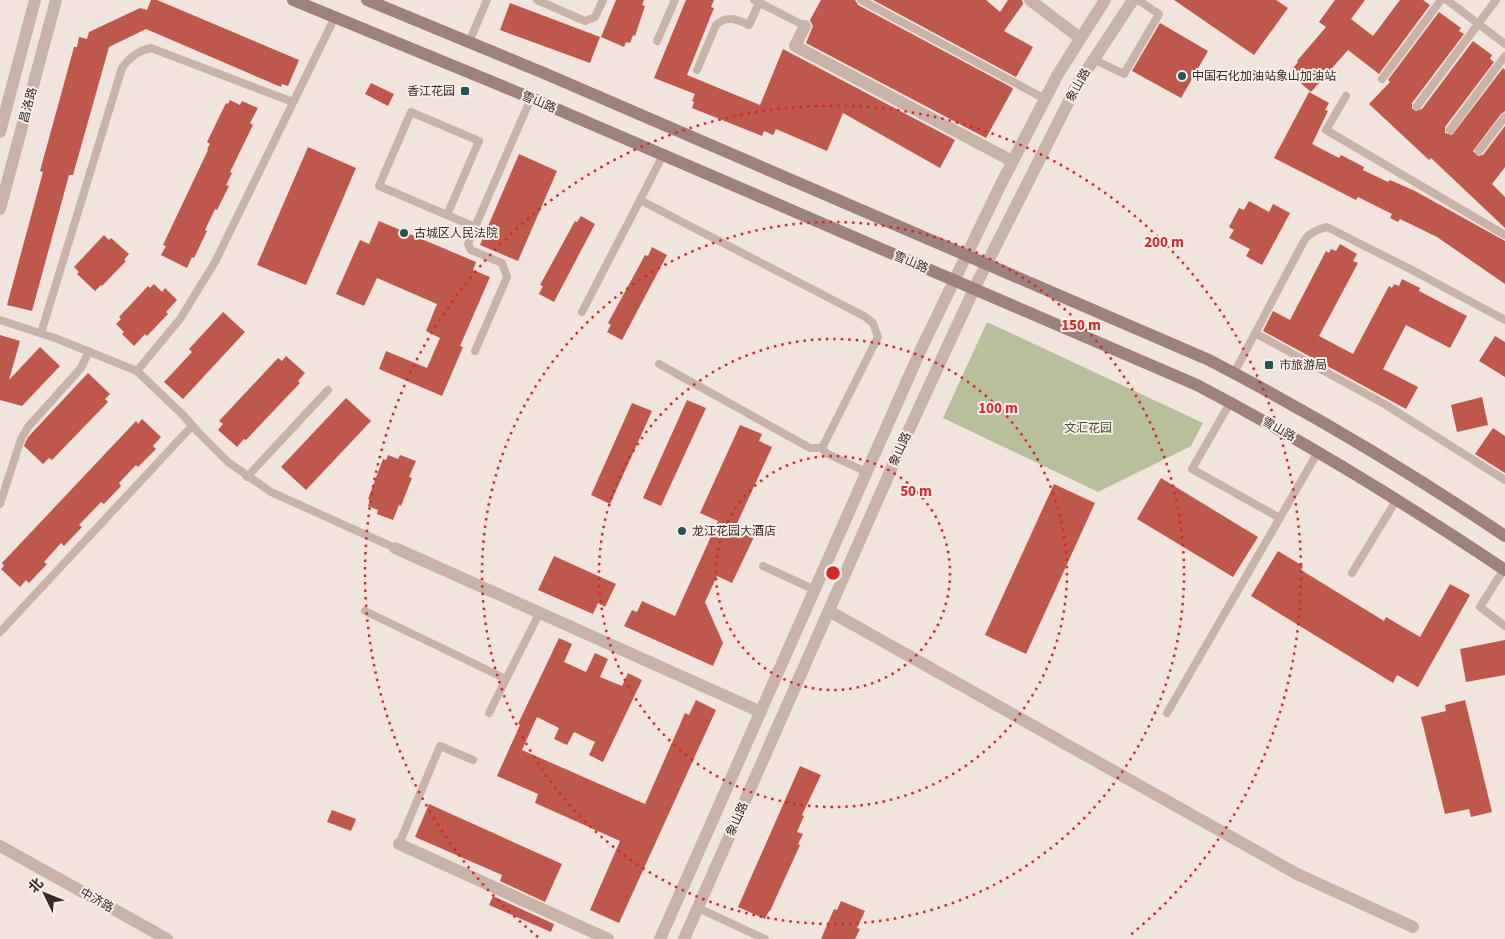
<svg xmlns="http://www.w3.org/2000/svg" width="1505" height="939" font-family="'Source Sans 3','Noto Sans SC',sans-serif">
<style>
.green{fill:#b9bf9d}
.building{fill:#bf584c}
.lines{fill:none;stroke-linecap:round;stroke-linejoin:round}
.service{stroke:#c8b3a9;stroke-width:8}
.minor{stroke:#c8b3a9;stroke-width:12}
.tertiary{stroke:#c8b3a9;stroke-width:12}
.secondary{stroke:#9c827b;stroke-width:12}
.ring{fill:none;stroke:#d62828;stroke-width:2.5;stroke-dasharray:2.5 5}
.poi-dot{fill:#205551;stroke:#f9efe9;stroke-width:2}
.labels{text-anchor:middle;stroke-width:4;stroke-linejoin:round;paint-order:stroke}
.poi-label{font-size:12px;fill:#362b29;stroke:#f9efe9;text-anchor:start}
.street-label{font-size:12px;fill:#362b29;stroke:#f9efe9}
.park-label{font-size:12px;fill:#4b532e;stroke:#f9efe9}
.centre{fill:#d62828;stroke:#f9efe9;stroke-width:2.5}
.ring-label{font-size:15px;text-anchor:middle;font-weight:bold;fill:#d62828;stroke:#f9efe9;stroke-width:4;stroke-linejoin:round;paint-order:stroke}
</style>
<rect width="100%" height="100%" fill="#f1e4dd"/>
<!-- green -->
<path class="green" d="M987 322 1203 423 1191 446 1098 492 943 418Z"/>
<!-- building -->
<g class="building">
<path d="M151 0H157L299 60 288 86 282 84 281 87 146 29 109 47 73 175H69L32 311 7 305 43 172 40 171 74 47H77L79 37 87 39 89 32 140 8 147 10Z"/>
<path d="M616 0H644L642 5 645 6 635 36 633 35 630 43 626 42 624 47 601 37Z"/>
<path d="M686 0H714L711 7 714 8 687 75 760 105 783 49 955 140 940 168 843 113 827 151 776 129 773 135 764 131 762 136 692 108 694 102 692 101 695 94 654 78Z"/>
<path d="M821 0H855L858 5 1011 87 1013 89 986 138 806 43 813 26 810 20Z"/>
<path d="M873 0H986L1000 12 1008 0H1022L1023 4 1004 31 1033 47 1016 77Z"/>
<path d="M1174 0H1276L1288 8 1254 55Z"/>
<path d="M1335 0H1365L1351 19 1373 36 1400 0H1423L1430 5 1379 74 1348 50 1311 92 1289 73 1298 62 1297 61 1326 27 1319 22Z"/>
<path d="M510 3 600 37 590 63 500 30Z"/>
<path d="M1439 12 1461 28 1459 31 1464 34 1412 103V108L1416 111 1422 109 1473 41 1492 55 1490 59 1494 62 1445 127V133L1452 135 1503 68 1505 70V111L1501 114 1473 151 1478 156 1483 155 1505 126V167L1492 184 1505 197V228L1431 158 1429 160 1369 104 1390 82 1388 80Z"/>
<path d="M1160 23 1208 51 1181 98 1132 71Z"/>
<path d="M371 83 394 94 388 106 365 94Z"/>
<path d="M1309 92 1329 103 1325 110 1328 111 1312 144 1339 158 1341 155 1364 167 1363 170 1388 182 1390 180 1415 191 1505 241V284L1437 237 1400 219 1398 222 1390 218 1392 214 1358 197 1356 200 1274 158Z"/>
<path d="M230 100 240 105 242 101 258 108 250 123 253 125 230 172 232 173 226 185 229 186 217 210 215 209 205 230 207 231 194 258 192 257 187 268 161 255 166 246 163 245 208 150 207 149 210 144 207 142 226 103 228 104Z"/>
<path d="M308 147 356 168 306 285 257 265Z"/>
<path d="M519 154 557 171 518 261 480 245Z"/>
<path d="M1249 201 1269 212 1273 204 1290 213 1262 265 1246 256 1250 249 1229 238 1234 230 1229 227 1239 208 1244 210Z"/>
<path d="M581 216 595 224 554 302 539 294 543 286 540 285 575 221 577 222Z"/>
<path d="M379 221 476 262 473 270 490 277 460 346 463 347 442 396 379 369 386 351 427 368 440 338 426 331 437 304 377 278 364 306 336 294 360 240 369 244Z"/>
<path d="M104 235 109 240 111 238 129 254 124 260 126 261 102 286 101 285 95 291 77 274 79 272 74 267Z"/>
<path d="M1340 244 1357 254 1353 261 1358 263 1319 336 1353 354 1389 286 1392 288 1394 284 1399 286 1402 279 1420 288 1419 291 1467 316 1450 348 1406 325 1383 369 1418 387 1406 409 1263 331 1273 311 1290 320 1326 251 1329 253 1331 249 1336 251Z"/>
<path d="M652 247 667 255 622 340 607 332 611 325 608 323 645 255 648 256Z"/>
<path d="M154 284 162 292 165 288 177 300 166 312 168 314 147 336 145 334 134 346 122 334 124 332 116 324 121 319 119 317 148 286 150 288Z"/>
<path d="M223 312 245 332 183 399 164 382 192 352 189 349Z"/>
<path d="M0 335 20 341 9 380 40 347 60 366 22 406 0 400Z"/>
<path d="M1495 336 1505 342V377L1479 361Z"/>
<path d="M286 356 305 373 298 381 300 383 246 440 244 439 237 447 218 430 223 424 219 421 278 358 282 361Z"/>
<path d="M88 373 110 394 105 399 108 402 52 460 49 458 43 464 24 446 26 441 29 436Z"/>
<path d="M1482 397 1488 425 1457 432 1451 405Z"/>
<path d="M346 398 371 421 306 490 281 467Z"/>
<path d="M687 400 706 408 661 506 643 498Z"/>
<path d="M632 403 652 411 610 504 591 495Z"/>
<path d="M142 419 161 437 153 446 156 449 138 467 136 465 119 483 121 486 104 504 101 502 79 525 82 527 64 546 61 543 44 562 47 564 29 583 26 580 20 587 1 569 4 566 2 563 136 421 138 424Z"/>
<path d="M740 425 762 434 759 441 772 447 735 528 754 537 732 583 717 576 705 602 723 643 713 666 624 626 632 610 637 612 642 601 675 616 718 521 700 513Z"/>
<path d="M1493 428 1505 436V473L1475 454Z"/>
<path d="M388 455 398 459 400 455 416 461 409 477 412 478 401 506 399 505 393 520 377 514 378 510 368 506 370 500 368 499 383 459 386 460Z"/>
<path d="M1161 478 1258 537 1233 577 1137 519Z"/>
<path d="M1054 484 1095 503 1026 654 985 635Z"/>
<path d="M1278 551 1303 566 1301 570 1384 621 1386 617 1420 637 1450 584 1470 595 1418 687 1397 675 1393 683 1251 596Z"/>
<path d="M554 556 616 584 605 607 598 603 593 614 538 590Z"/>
<path d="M559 638 572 644 564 662 586 672 595 653 608 659 600 677 622 686 628 673 642 680 603 762 589 755 595 742 574 732 567 745 554 739 559 728 537 717 522 750 645 804 685 713 689 715 696 700 716 710 619 923 590 910 620 841 535 803 538 794 497 776 520 725 518 724Z"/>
<path d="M1505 640V675L1466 682 1460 649Z"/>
<path d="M1465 700 1492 812 1471 817 1469 809 1445 814 1421 717 1446 711 1445 705Z"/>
<path d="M800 766 821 775 802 815 804 816 797 832 803 834 798 844 800 845 770 911H769L765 919 738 907Z"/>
<path d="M429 804 562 864 545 902 500 881 502 875 415 837Z"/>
<path d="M332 810 356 819 351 831 327 822Z"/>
<path d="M493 896 554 924 551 932 489 905Z"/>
<path d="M841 901 865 911 857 928 860 929 855 939H821L834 909 837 910Z"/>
</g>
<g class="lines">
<!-- service -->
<g class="service">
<path d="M537 0 585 21 595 17 603 0"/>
<path d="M754 0 805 26"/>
<path d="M861 0 1045 99"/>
<path d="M1447 0 1505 44"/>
<path d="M657 41 675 0"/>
<path d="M469 42 487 0"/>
<path d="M1093 59 1124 74 1159 14 1138 0"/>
<path d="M697 70 716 25C727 15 736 19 749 25L759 3"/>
<path d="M1382 79 1441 0"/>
<path d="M1346 96 1326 130 1505 235"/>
<path d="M1417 106 1496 0"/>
<path d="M411 112 479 141 447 215 379 186Z"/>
<path d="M1450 130 1505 56"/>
<path d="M1479 151 1505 117"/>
<path d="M663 155 640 200 864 316 873 323 878 337 822 448 826 453 866 472"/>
<path d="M447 215 475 227 531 98"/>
<path d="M582 312 640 200"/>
<path d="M0 320 55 338 137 371 184 416 198 432 228 462 271 492 395 548"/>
<path d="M41 333 122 68C130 57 138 51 151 48L293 102"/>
<path d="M1255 333 1386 405 1505 480"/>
<path d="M475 351 507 277 502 263 471 250 468 244 475 227"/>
<path d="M659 364 810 448H822"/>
<path d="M137 371 180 319 215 262 335 17"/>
<path d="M1234 373 1305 239C1311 232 1318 229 1327 227L1412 270 1505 320"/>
<path d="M1230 403 1192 469 1280 518"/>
<path d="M247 477 328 390"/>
<path d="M0 504 21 439 28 427 81 368 89 351"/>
<path d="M763 566 815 590"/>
<path d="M1504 569 1480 607 1505 626"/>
<path d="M1352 573 1397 499"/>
<path d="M365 611 506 679"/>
<path d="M0 632 192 426"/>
<path d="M489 713 539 614"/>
<path d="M1167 713 1318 452"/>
<path d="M399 844 440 746 473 760"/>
<path d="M698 908 765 939"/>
</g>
<!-- minor -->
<g class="minor">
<path d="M1030 0 1080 38"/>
<path d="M805 26 795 46 1012 161"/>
<path d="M395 548 761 712"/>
<path d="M829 611 1297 874 1413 927"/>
<path d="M399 844 608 939"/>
</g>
<!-- tertiary -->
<g class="tertiary">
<path d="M0 132 35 0"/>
<path d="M0 209 56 0"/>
<path d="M0 846 167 939"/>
<path d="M660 939 922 347 1002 182 1058 74 1105 0"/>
<path d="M684 939 901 447 974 289 1077 85 1133 0"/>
</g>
<!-- secondary -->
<g class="secondary">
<path d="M293 0 531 98 1197 385C1304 441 1405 503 1505 570"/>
<path d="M367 0 546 74 1209 360C1311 413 1410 472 1505 536"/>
</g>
</g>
<!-- distance rings -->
<g class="ring">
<circle cx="833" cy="573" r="117"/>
<circle cx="833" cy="573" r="234"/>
<circle cx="833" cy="573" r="351"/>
<path d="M538 937A468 468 0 1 1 1128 937"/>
</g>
<!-- markers -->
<g class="poi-dot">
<circle cx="1182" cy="76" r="5"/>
<rect x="460" y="86" width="10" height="10" rx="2.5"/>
<circle cx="404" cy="233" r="5"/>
<rect x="1264" y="360" width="10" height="10" rx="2.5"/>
<circle cx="682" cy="531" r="5"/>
</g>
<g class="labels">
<!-- poi labels -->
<g class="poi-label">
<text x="1192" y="80">中国石化加油站象山加油站</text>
<text x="455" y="95" text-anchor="end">香江花园</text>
<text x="414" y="237">古城区人民法院</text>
<text x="1279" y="369">市旅游局</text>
<text x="692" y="535">龙江花园大酒店</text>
</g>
<!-- street labels -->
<g class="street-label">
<text transform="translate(1078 85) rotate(-61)" y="4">象山路</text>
<text transform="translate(539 102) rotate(23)" y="4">雪山路</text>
<text transform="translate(28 105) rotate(-75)" y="4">昌洛路</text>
<text transform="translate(911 262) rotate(23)" y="4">雪山路</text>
<text transform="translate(1279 429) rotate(29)" y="4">雪山路</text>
<text transform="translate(900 449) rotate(-66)" y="4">象山路</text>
<text transform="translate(737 819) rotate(-66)" y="4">象山路</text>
<text transform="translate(97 900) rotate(29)" y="4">中济路</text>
</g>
<!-- park labels -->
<g class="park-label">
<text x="1088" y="432">文汇花园</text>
</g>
</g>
<circle cx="833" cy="573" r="8" class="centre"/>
<g class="ring-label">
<text x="1164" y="247">200 m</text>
<text x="1081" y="330">150 m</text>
<text x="998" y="413">100 m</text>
<text x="916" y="496">50 m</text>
</g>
<!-- north arrow -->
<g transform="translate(45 894) rotate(313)" stroke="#f9efe9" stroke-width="4" paint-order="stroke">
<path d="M0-4L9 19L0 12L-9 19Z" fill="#362b29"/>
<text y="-8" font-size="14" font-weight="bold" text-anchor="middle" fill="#362b29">北</text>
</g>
</svg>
